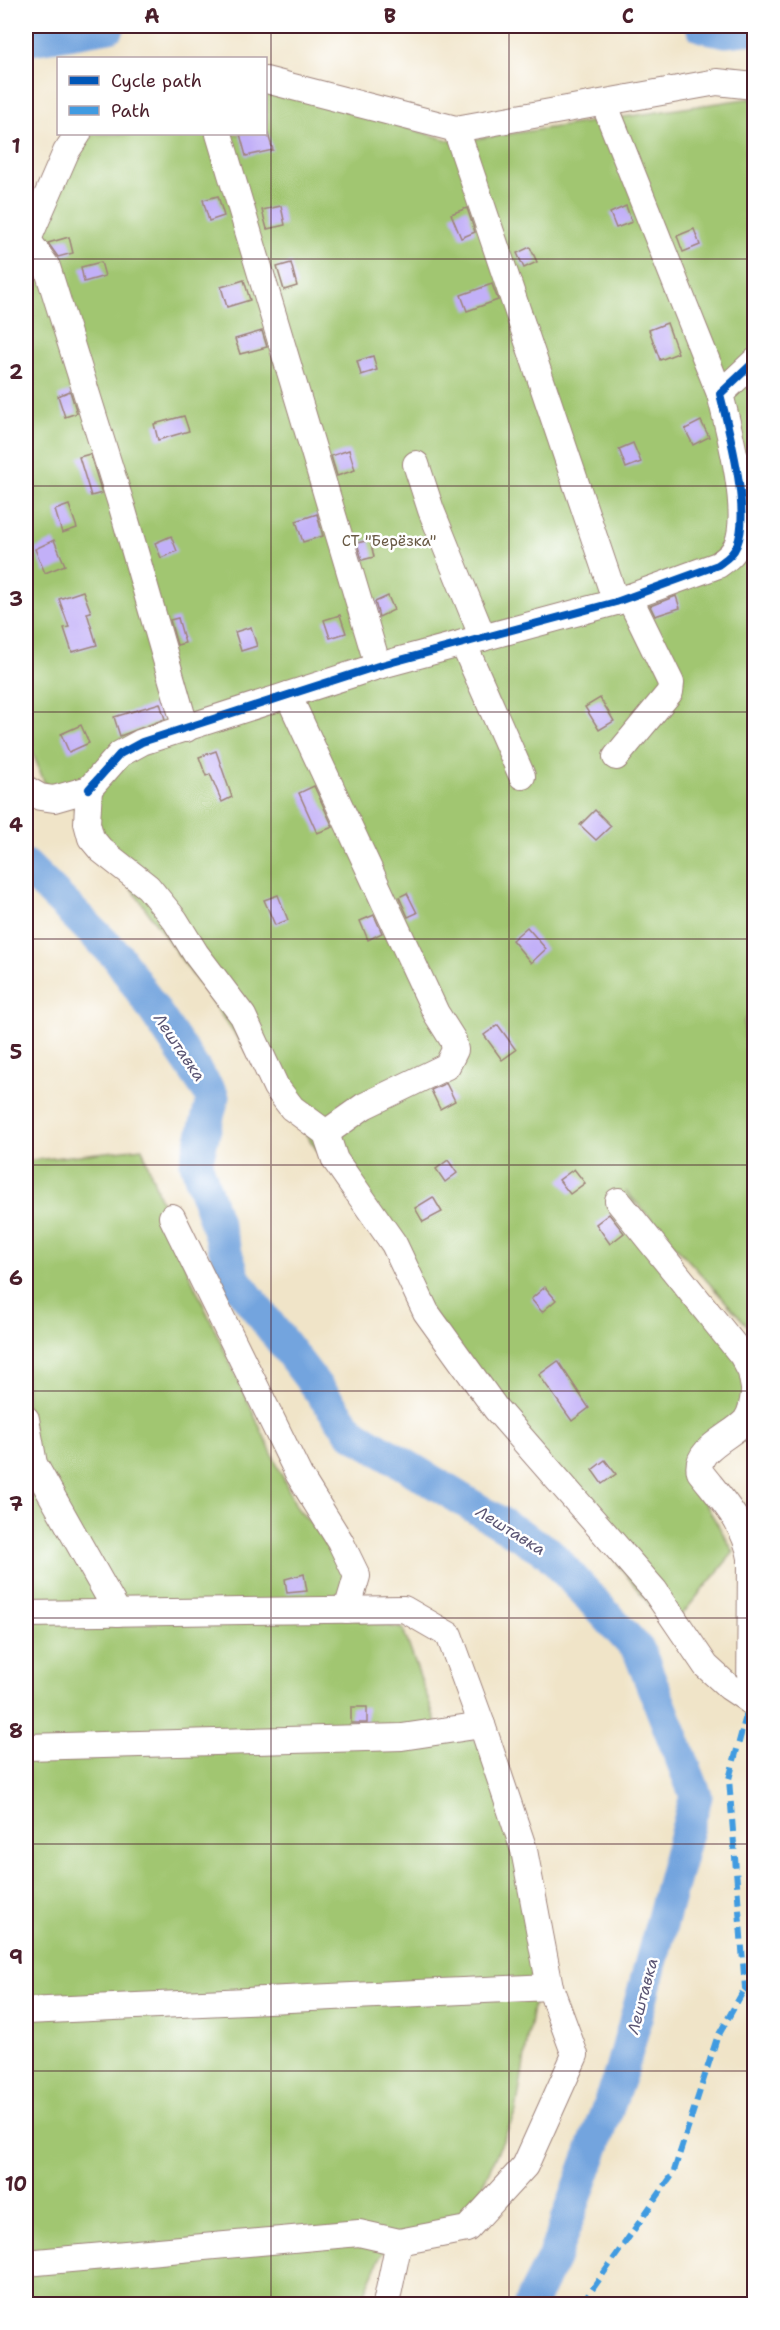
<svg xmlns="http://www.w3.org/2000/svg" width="780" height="2330" font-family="'Shantell Sans',sans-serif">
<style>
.green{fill:#a1c671;stroke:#76724e;stroke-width:1.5}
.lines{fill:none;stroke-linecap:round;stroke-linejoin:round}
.river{stroke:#73a4de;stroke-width:33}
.building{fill:#c2b0f8}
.minor-casing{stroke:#9d827a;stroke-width:28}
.minor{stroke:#fff;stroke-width:26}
.quiet{stroke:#409be1;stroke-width:6;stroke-dasharray:12 6;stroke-linecap:butt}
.cycleway-casing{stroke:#fff;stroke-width:11}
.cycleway{stroke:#0057b8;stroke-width:8}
.grid{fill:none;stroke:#4a1f2b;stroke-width:1.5;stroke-opacity:0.55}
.labels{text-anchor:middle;stroke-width:5;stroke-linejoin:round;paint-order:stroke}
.park-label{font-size:15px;fill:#685944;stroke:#fff}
.water-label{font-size:16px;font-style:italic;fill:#5a5473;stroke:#fff}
.neatline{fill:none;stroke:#4a1f2b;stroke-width:2}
.grid-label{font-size:20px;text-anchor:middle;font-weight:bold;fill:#4a1f2b}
</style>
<rect width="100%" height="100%" fill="#fff"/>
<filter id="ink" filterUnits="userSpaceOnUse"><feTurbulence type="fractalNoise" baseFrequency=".0167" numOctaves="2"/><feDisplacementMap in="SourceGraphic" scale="12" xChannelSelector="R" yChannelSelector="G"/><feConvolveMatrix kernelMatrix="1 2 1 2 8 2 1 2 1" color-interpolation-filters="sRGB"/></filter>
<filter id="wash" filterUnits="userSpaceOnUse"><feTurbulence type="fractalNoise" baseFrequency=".008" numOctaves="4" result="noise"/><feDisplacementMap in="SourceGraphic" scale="24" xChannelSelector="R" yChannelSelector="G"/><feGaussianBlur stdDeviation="1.35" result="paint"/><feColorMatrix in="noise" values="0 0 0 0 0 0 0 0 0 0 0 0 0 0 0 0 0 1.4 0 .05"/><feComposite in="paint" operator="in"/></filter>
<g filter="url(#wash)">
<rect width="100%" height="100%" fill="#f0e4c8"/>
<!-- green -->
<g class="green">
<path d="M266 86 455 142 751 98 754 116V1011L744 1021 745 1036 754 1042V1333L626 1191 754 1386V1409L687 1473 734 1552 669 1630 535 1457 67 798 47 789 26 736V259L82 144 94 134H266Z"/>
<path d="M142 1148 180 1254 297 1508 347 1564 356 1619 403 1629 438 1728 477 1741 521 1864 537 1982 516 2112 463 2227 383 2251 360 2304H26V1161Z"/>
</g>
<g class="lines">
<!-- river -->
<g class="river">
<path d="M702 26 726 31 754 28"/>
<path d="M26 40 109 26"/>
<path d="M26 866 118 957 213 1097 196 1163 235 1280 351 1432 548 1552 639 1651 696 1796 623 2066 553 2259 530 2304"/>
</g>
</g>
<g id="blocks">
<!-- building -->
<g class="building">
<path d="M240 134H268L273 150 246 156Z"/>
<path d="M218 196 224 216 209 221 203 200Z"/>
<path d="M281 206 285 225 267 229 262 210Z"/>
<path d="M626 206 632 222 616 228 610 213Z"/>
<path d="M467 208 475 232 461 238 451 214Z"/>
<path d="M694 229 700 245 683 252 677 236Z"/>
<path d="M69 237 73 253 58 257 48 243Z"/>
<path d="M530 247 537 262 524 268 517 253Z"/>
<path d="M101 262 105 276 84 282 81 267Z"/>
<path d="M291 263 297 286 284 290 277 267Z"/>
<path d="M244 280 250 300 227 307 221 287Z"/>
<path d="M492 284 498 300 467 311 461 295Z"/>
<path d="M667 323 678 353 660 360 649 330Z"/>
<path d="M262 331 267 347 240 354 235 339Z"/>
<path d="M373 356 377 370 361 375 357 361Z"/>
<path d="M70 391 77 413 65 417 58 396Z"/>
<path d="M184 416 189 431 158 440 154 424Z"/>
<path d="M701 421 709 437 693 445 685 429Z"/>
<path d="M633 443 641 462 626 468 619 449Z"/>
<path d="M349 450 355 470 337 476 331 456Z"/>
<path d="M90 454 102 493 91 496 79 457Z"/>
<path d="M69 505 77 528 62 533 55 510Z"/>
<path d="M317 514 323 536 303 542 296 521Z"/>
<path d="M171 536 177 551 161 558 155 543Z"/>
<path d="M54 540 65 565 45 573 35 549Z"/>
<path d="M370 540 374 557 362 560 357 543Z"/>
<path d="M83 591 91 612 87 613 97 645 72 652 64 628 69 627 59 599Z"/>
<path d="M388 596 394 610 379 617 375 602Z"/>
<path d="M676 596 680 608 655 616 650 606Z"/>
<path d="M340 615 346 633 330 638 324 620Z"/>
<path d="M178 618 185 643 177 645 170 620Z"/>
<path d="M251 627 257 646 241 651 235 632Z"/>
<path d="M600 698 614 721 599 730 585 707Z"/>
<path d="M160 703 165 719 120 736 114 717Z"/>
<path d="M81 725 89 743 69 752 61 734Z"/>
<path d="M216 751 232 797 222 802 210 774 206 776 199 757Z"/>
<path d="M314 786 333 827 317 833 299 793Z"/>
<path d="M595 810 611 826 596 840 580 825Z"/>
<path d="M407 893 417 913 408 917 399 897Z"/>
<path d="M278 895 288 920 275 925 264 900Z"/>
<path d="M374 915 382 933 368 940 360 921Z"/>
<path d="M527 927 546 949 531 963 512 940Z"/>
<path d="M498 1025 516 1050 502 1060 484 1035Z"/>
<path d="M446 1083 455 1101 440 1109 431 1090Z"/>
<path d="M448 1160 457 1173 445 1182 436 1169Z"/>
<path d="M574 1169 585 1183 570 1194 559 1180Z"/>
<path d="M433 1197 442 1212 423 1222 415 1208Z"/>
<path d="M609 1214 624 1233 610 1244 596 1224Z"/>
<path d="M545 1287 556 1300 542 1312 531 1299Z"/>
<path d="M558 1361 589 1408 572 1421 539 1375Z"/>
<path d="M605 1460 616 1474 602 1484 592 1470Z"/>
<path d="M304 1574 307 1591 287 1593 285 1579Z"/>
<rect x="351" y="1707" width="16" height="16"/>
</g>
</g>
</g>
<g filter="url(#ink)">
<use href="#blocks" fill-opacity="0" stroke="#9d827a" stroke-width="1.5"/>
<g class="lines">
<defs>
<g id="minor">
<path d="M266 80 456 129 717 82 754 86"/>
<path d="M604 103 720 394"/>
<path d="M456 129 616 602"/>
<path d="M219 134 378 666"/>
<path d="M27 239 47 267 122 507 186 729"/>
<path d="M26 244 66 152 78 134"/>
<path d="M416 464 431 510 483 638"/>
<path d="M463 643 522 776"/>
<path d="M288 695 436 1013 453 1040 455 1050 447 1066 364 1106 326 1133"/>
<path d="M616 757 670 692 671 683 629 597"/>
<path d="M26 789 40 797 54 799 89 789 120 754 142 742 378 666 616 602 718 565C726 559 733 555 737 545 751 512 729 430 720 394L754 362"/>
<path d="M89 789 87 823 91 838 101 850 148 887 175 920 196 954 243 1016 276 1087 292 1108 326 1133 335 1160 394 1244 426 1312 496 1409 655 1591 706 1666 729 1687 750 1701"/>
<path d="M618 1201 742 1355 751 1372 754 1388"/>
<path d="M172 1217 299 1475 340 1541 357 1576 347 1610"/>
<path d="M26 1419 34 1464 118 1613"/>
<path d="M26 1614 404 1609 449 1635 482 1725 402 1737 26 1747"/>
<path d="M750 1701 751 1558C745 1523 721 1499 700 1472 694 1449 734 1435 746 1420 752 1412 753 1402 754 1393"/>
<path d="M26 2011 550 1987 524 1850 482 1725"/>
<path d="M26 2263 359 2233 399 2242 467 2229 525 2166 575 2055 550 1987"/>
<path d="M386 2304 399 2242"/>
</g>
</defs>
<!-- minor casing -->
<use href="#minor" class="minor-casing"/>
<!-- minor -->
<use href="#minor" class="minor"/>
<!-- quiet -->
<g class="quiet">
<path d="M754 1702 750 1701 729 1779 745 1988 754 1995"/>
<path d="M582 2304 673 2174 717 2038 745 1988"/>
</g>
<defs>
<path id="cycleway" d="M89 789 120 754 142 742 378 666 616 602 718 565C726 559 733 555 737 545 751 512 729 430 720 394L754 362"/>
</defs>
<!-- cycleway casing -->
<use href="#cycleway" class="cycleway-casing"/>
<!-- cycleway -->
<use href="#cycleway" class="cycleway"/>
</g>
</g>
<!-- grid -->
<path class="grid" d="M271 26V2304M509 26V2304M26 259H754M26 486H754M26 712H754M26 939H754M26 1165H754M26 1391H754M26 1618H754M26 1844H754M26 2071H754"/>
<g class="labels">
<!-- park labels -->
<g class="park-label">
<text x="389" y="546">СТ "Берёзка"</text>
</g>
<!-- water labels -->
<g class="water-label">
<text transform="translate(180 1047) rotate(56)" y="6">Лештавка</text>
<text transform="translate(511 1530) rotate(32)" y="6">Лештавка</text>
<text transform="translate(642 1996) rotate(-75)" y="6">Лештавка</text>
</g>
</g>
<!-- margin -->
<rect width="780" height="2330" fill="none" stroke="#fff" stroke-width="66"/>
<!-- legend -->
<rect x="57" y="57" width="210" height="78" fill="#ffffff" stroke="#b7a5aa" stroke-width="1.5"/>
<rect x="69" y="76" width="30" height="9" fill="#0057b8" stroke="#b7a5aa" stroke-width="1.5"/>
<text x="111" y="87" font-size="18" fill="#4a1f2b">Cycle path</text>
<rect x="69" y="106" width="30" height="9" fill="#409be1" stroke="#b7a5aa" stroke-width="1.5"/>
<text x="111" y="117" font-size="18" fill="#4a1f2b">Path</text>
<rect x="33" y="33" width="714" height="2264" class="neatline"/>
<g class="grid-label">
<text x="152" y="23">A</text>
<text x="390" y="23">B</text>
<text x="628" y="23">C</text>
<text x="16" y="153">1</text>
<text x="16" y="379">2</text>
<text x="16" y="606">3</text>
<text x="16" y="832">4</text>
<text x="16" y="1059">5</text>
<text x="16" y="1285">6</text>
<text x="16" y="1511">7</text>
<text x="16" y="1738">8</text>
<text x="16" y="1964">9</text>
<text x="16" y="2191">10</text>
</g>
</svg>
